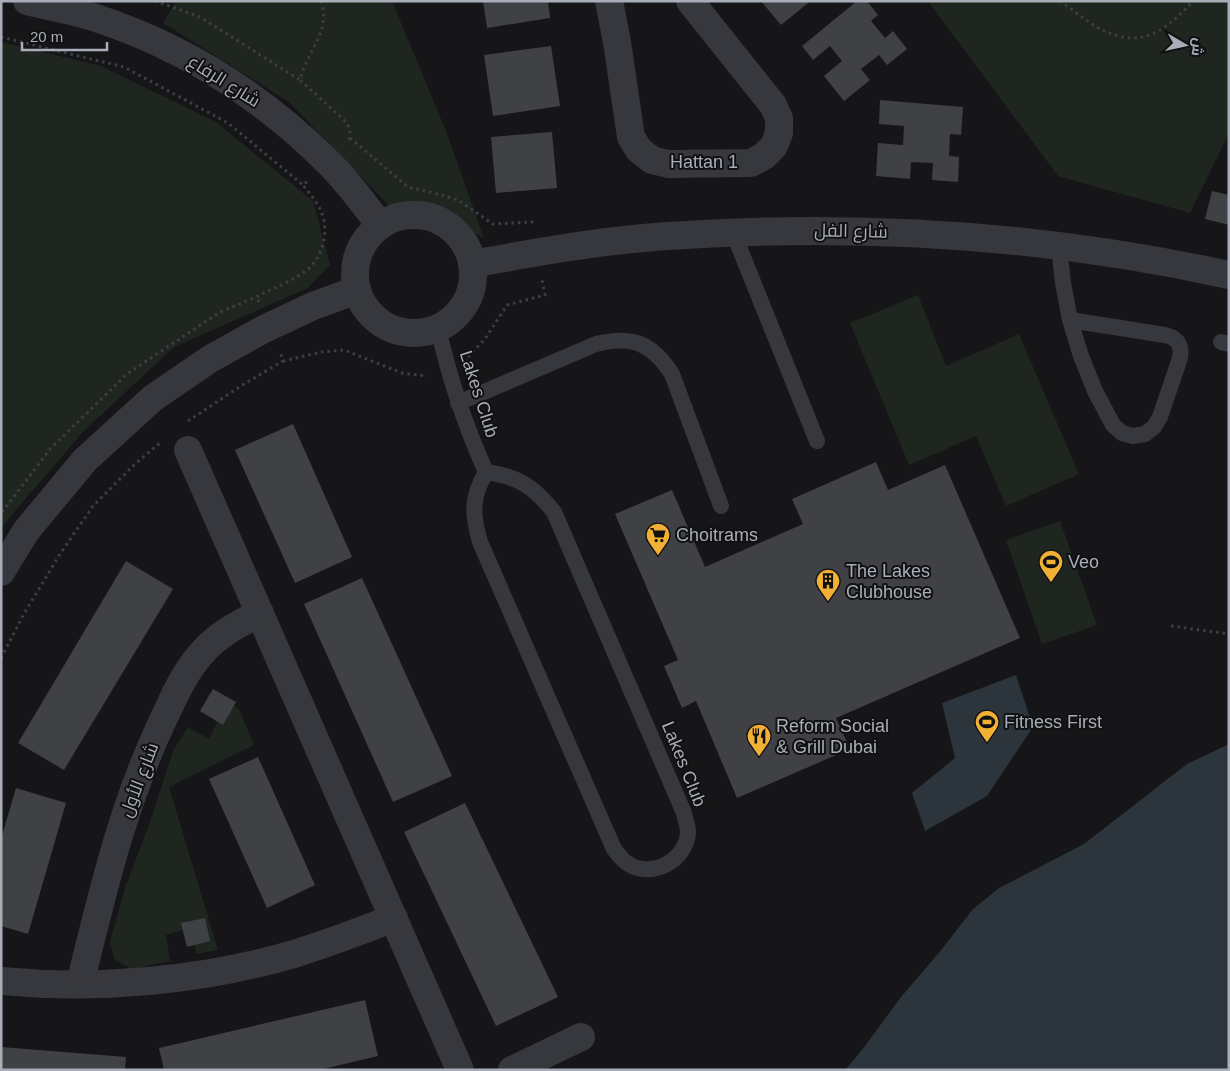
<svg xmlns="http://www.w3.org/2000/svg" width="1230" height="1071" font-family="Helvetica,Cairo,sans-serif">
<style>
.green{fill:#1e261f}
.water{fill:#2c353c}
.building{fill:#404145}
.lines{fill:none;stroke-linecap:round;stroke-linejoin:round}
.path{stroke:#3d3f44;stroke-width:3;stroke-dasharray:2.5 4;stroke-linecap:butt}
.service{stroke:#37383d;stroke-width:16}
.minor{stroke:#37383d;stroke-width:28}
.labels{text-anchor:middle;stroke-width:4;stroke-linejoin:round;paint-order:stroke}
.street-label{font-size:18px;fill:#a8adb8;stroke:#111113}
.poi-label{font-size:18px;fill:#a8adb8;stroke:#111113;text-anchor:start}
</style>
<rect width="100%" height="100%" fill="#161618"/>
<!-- green -->
<g class="green">
<path d="M176 1H392L446 131 484 238 429 210H393L289 102 163 23Z"/>
<path d="M928 1H1229V133L1190 213 1058 176Z"/>
<path d="M1 42 101 66 216 122 313 201 330 265 308 288 174 347 84 431 15 511 1 529Z"/>
<path d="M918 295 946 366 1019 334 1079 474 1006 506 976 436 909 465 850 323Z"/>
<path d="M1060 521 1097 625 1042 644 1006 540Z"/>
<path d="M206 694 218 696 239 709 254 745 169 787 218 950 196 954 192 927 166 935 170 961 132 969 115 960 110 942 125 888 150 822 173 751 188 727 209 739 224 708Z"/>
</g>
<!-- water -->
<g class="water">
<path d="M1016 675 1033 727 987 796 925 831 912 793 955 758 942 703Z"/>
<path d="M1229 744V1070H845L862 1050 901 997 938 954 973 909 999 888 1084 844 1187 764Z"/>
</g>
<!-- building -->
<g class="building">
<path d="M483 1H548L550 18 487 28Z"/>
<path d="M761 1H807L808 3 781 25Z"/>
<path d="M857 1H867L878 15 871 21 885 38 893 31 907 49 887 65 879 55 861 69 870 80 844 101 824 76 842 61 830 46 813 60 802 46Z"/>
<path d="M551 46 560 106 493 116 484 55Z"/>
<path d="M880 100 963 107 961 135 950 134 949 156 959 157 958 182 932 180 933 163 911 162 910 179 876 176 878 143 903 145 904 126 879 124Z"/>
<path d="M552 132 557 188 496 193 491 137Z"/>
<path d="M1212 191 1229 195V225L1205 219Z"/>
<path d="M293 424 352 557 295 583 235 450Z"/>
<path d="M876 462 888 490 945 465 1020 638 836 718 850 749 737 798 696 701 682 708 664 666 678 660 615 514 672 490 705 567 803 524 792 499Z"/>
<path d="M126 561 173 589 64 770 18 743Z"/>
<path d="M362 578 452 776 393 802 304 604Z"/>
<path d="M213 689 236 702 223 725 200 711Z"/>
<path d="M258 757 315 885 267 908 209 779Z"/>
<path d="M16 788 66 803 28 934 1 926V839Z"/>
<path d="M465 803 558 997 496 1026 404 832Z"/>
<path d="M205 918 210 941 187 947 181 923Z"/>
<path d="M365 1000 378 1056 319 1070H164L159 1048Z"/>
<path d="M1 1047 126 1057 125 1070H1Z"/>
</g>
<g class="lines">
<!-- path -->
<g class="path">
<path d="M155 1 200 17 300 80"/>
<path d="M321 1C332 31 306 52 300 80L346 122C350 129 352 135 347 143"/>
<path d="M1060 1C1075 11 1091 26 1109 33 1146 48 1169 27 1193 1"/>
<path d="M1 37 124 67 228 123 303 185"/>
<path d="M350 138 408 187 434 193 458 200 493 224 532 222 533 225"/>
<path d="M259 302 256 297C273 288 294 281 308 269 324 255 329 230 321 211 317 202 309 193 303 185L309 180"/>
<path d="M468 357 485 339 507 305 545 295 542 280"/>
<path d="M283 361 321 352 344 350 402 373 427 376"/>
<path d="M188 421 244 384 283 361 280 351"/>
<path d="M2 512 51 448 127 374 220 312 256 297"/>
<path d="M1171 626 1229 634"/>
<path d="M1 658 25 612 60 554 93 506 134 465 161 442"/>
</g>
<!-- service -->
<g class="service">
<path d="M733 232 817 441"/>
<path d="M1059 247 1063 283 1070 320 1081 356 1095 391 1113 425 1122 433 1133 436 1145 434 1154 427 1160 417 1180 358C1182 345 1178 338 1165 335L1070 320"/>
<path d="M438 327C449 378 465 425 486 472"/>
<path d="M1221 342 1229 344"/>
<path d="M458 403 596 344C632 335 652 343 672 374L721 506"/>
<path d="M486 472C518 476 534 487 554 512L684 813C685 819 688 826 688 832 687 860 651 880 627 863 622 860 618 854 614 849L480 542C472 514 471 498 486 472Z"/>
</g>
<!-- minor -->
<g class="minor">
<path d="M27 1C49 7 72 10 93 17 183 46 263 97 330 164 348 182 364 204 380 225"/>
<path d="M609 1 617 42 631 137 639 150 652 160 668 164 751 163 764 156 774 146 779 133V118L773 105 690 1"/>
<circle cx="414" cy="274" r="59"/>
<path d="M472 264C537 252 603 240 669 236 856 223 1046 235 1229 275"/>
<path d="M188 450 460 1070"/>
<path d="M1 572 26 531 85 460 153 398 210 359 264 329 313 306 357 290"/>
<path d="M1 981C98 990 201 981 294 954 328 943 361 931 394 918"/>
<path d="M80 984C102 894 123 804 163 720 174 697 184 673 201 654 217 635 238 624 260 613"/>
<path d="M512 1070 581 1037"/>
</g>
</g>
<!-- icons -->
<defs>
<symbol id="supermarket-pin" viewBox="-11 -11 22 30"><path d="M0 17L-7.5 6A9.5 9.5 0 1 1 7.5 6Z" fill="#f2b134" stroke="#111113"/><path d="M-6-5.5h2.5l.6 2H6L4.5 2H-2.5L-4.4-4H-6ZM-1.5 3.2a1.3 1.3 0 1 0 .1 0ZM3 3.2a1.3 1.3 0 1 0 .1 0Z" fill="#111"/></symbol>
<symbol id="stadium-pin" viewBox="-11 -11 22 30"><path d="M0 17L-7.5 6A9.5 9.5 0 1 1 7.5 6Z" fill="#f2b134" stroke="#111113"/><path d="M0-5a6.5 5 0 1 0 0 10a6.5 5 0 1 0 0-10ZM-3.5-1.8h7v3.6h-7Z" fill="#111"/></symbol>
<symbol id="building-pin" viewBox="-11 -11 22 30"><path d="M0 17L-7.5 6A9.5 9.5 0 1 1 7.5 6Z" fill="#f2b134" stroke="#111113"/><path d="M-4-6H4V6H1V3H-1V6H-4ZM-2.5-4.3h1.7v1.8h-1.7ZM.8-4.3h1.7v1.8H.8ZM-2.5-1h1.7V.8h-1.7ZM.8-1h1.7V.8H.8Z" fill="#111"/></symbol>
<symbol id="restaurant-pin" viewBox="-11 -11 22 30"><path d="M0 17L-7.5 6A9.5 9.5 0 1 1 7.5 6Z" fill="#f2b134" stroke="#111113"/><path d="M-5-6h1v4h1v-4h1v4h1v-4h1v5L-1.5 .5V6h-2V.5L-5-1ZM5-6V6H3V1.5H1.5Q1.5-4 5-6Z" fill="#111"/></symbol>
</defs>
<g fill-rule="evenodd">
<use href="#supermarket-pin" x="644" y="521" width="28" height="38"/>
<use href="#stadium-pin" x="1037" y="548" width="28" height="38"/>
<use href="#building-pin" x="814" y="567" width="28" height="38"/>
<use href="#stadium-pin" x="973" y="708" width="28" height="38"/>
<use href="#restaurant-pin" x="745" y="722" width="28" height="38"/>
</g>
<g class="labels">
<!-- street labels -->
<g class="street-label">
<text transform="translate(224 81) rotate(32)" y="6">شارع الرفاع</text>
<text x="704" y="168">Hattan 1</text>
<text transform="translate(851 231) rotate(1)" y="6">شارع الفل</text>
<text transform="translate(479 394) rotate(72)" y="6">Lakes Club</text>
<text transform="translate(684 764) rotate(68)" y="6">Lakes Club</text>
<text transform="translate(139 780) rotate(-69)" y="6">شارع الأول</text>
</g>
<!-- poi labels -->
<g class="poi-label">
<text x="676" y="541">Choitrams</text>
<text x="1068" y="568">Veo</text>
<text x="846" y="577">The Lakes<tspan x="846" dy="21">Clubhouse</tspan></text>
<text x="1004" y="728">Fitness First</text>
<text x="776" y="732">Reform Social<tspan x="776" dy="21">&amp; Grill Dubai</tspan></text>
</g>
</g>
<!-- border -->
<rect width="1230" height="1071" fill="none" stroke="#a8adb8" stroke-width="5"/>
<!-- north arrow -->
<g transform="translate(1185 45) rotate(99)" stroke="#111113" stroke-width="4" paint-order="stroke">
<path d="M0-4L9 19L0 12L-9 19Z" fill="#a8adb8"/>
<text y="-8" font-size="14" font-weight="bold" text-anchor="middle" fill="#a8adb8">ش</text>
</g>
<!-- scale -->
<path d="M22 42v8h85v-8" fill="none" stroke="#a8adb8" stroke-width="2.5"/>
<text x="30" y="42" font-size="15" fill="#a8adb8" stroke="#111113" stroke-width="4" paint-order="stroke">20 m</text>
</svg>
